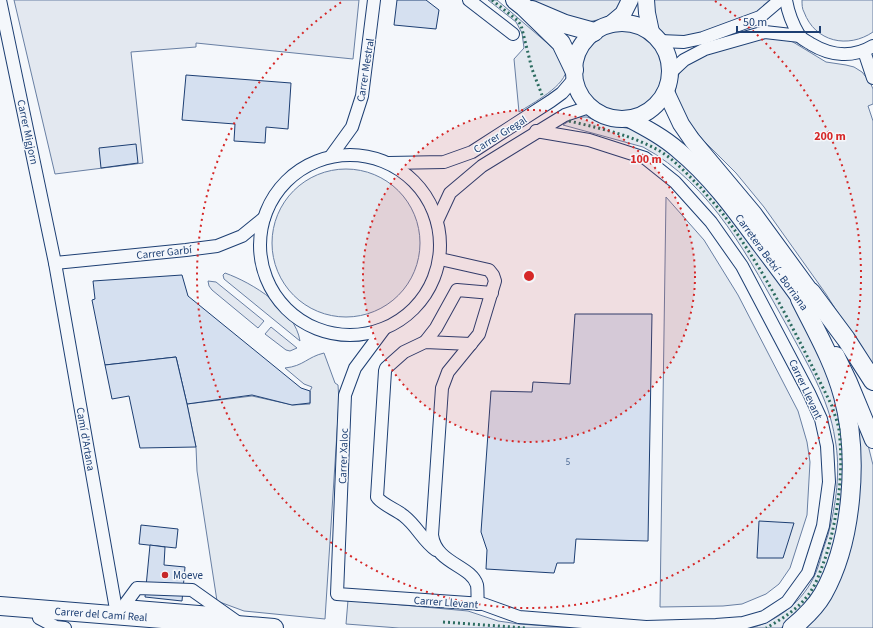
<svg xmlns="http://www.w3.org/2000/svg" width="873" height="628" font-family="'Source Sans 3',sans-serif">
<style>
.green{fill:#e3e9f0;stroke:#687fa3}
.parking{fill:#e3e8f0;stroke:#687fa3}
.building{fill:#d5e0f0;stroke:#1d3f73}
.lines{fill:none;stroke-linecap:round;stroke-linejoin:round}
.minor-casing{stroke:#1d3f73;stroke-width:14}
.major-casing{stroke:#1d3f73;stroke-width:18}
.highway-casing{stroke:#1d3f73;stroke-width:20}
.minor{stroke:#f4f7fb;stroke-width:12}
.major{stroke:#f4f7fb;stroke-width:16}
.highway{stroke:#f4f7fb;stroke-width:18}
.hedge{stroke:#2c6c60;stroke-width:3;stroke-dasharray:2 3;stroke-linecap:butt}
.ring{fill:none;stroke:#d62828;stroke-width:2;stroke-dasharray:2 4}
.poi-dot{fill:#c62828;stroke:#f4f7fb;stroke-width:1.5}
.labels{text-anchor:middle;stroke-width:3;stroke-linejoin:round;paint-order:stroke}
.number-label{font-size:9px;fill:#4b6792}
.street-label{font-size:11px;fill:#1d3f73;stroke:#f4f7fb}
.poi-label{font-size:11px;fill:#1d3f73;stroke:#f4f7fb;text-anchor:start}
.centre{fill:#d62828;stroke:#f4f7fb;stroke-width:2}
.ring-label{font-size:12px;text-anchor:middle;font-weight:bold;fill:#d62828;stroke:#f4f7fb;stroke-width:3;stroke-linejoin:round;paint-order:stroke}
</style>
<rect width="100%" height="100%" fill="#f4f7fb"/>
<!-- green -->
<g class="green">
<path d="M488 0H497L553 48 561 50C562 56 565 63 566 68 568 85 531 104 519 112L514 59 524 48 522 33 516 22Z"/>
<path d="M532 0H627L607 18 583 23 543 8Z"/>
<path d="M651 0H773L757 14 685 38 667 36 660 31 654 22Z"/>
<path d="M802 0H873V32C848 49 815 42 804 12 802 9 802 4 802 0Z"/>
<circle cx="621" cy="71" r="41"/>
<path d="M780 37 793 42 826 62 846 65 854 67 862 72 870 82 873 89V104L868 106 873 121V369L826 294 764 207 736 173 703 140 691 125 676 98 675 85 679 74 685 65 697 57 756 38Z"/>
<path d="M579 117H587L608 125 632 129 650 137 691 169 743 233 791 299 819 347 844 429 842 511 825 577 799 616 781 628H751C781 620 808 597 818 567 820 562 821 557 822 553 824 547 826 541 828 535 836 505 841 470 835 439 829 398 806 362 787 326 750 260 712 184 643 147L563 125 572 119Z"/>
<circle cx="346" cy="243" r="74"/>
<path d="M666 197 704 240 738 295 798 411 807 442 810 462 807 515 790 568 779 584 766 594 742 604 723 606 660 607Z"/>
<path d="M225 273C253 283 295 309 300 341L224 279 223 275Z"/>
<path d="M324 353 335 383 338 385 339 401 325 619 244 611 217 601 197 471 196 447 187 404 252 396 293 405 310 404V391L312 387 304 384 285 368C304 366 307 357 324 353Z"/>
<path d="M852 408 868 445 873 465V628H801L829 595Z"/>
<path d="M348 600 468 611 498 621 519 624 575 628H399L346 624Z"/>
</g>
<!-- parking -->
<g class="parking">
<path d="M14 0H359L353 59 196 43V47L131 52 143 163 55 174Z"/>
<path d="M208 281 216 282 264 321 258 328 212 290 209 286Z"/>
<path d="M271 327 297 348 290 351 286 350 265 334Z"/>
</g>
<!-- building -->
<g class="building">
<path d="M397 0H426L439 10 436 29 394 25Z"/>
<path d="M186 75 291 83 288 129 266 127 265 143 234 141 235 124 182 120Z"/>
<path d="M136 144 138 163 101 168 99 148Z"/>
<path d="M182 275 188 296 301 388 310 391V403L292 405 252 395 187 404 176 357 105 365 92 300 95 299 93 281Z"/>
<path d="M575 314H652L648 541 576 539 574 563H557L554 573 486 569 487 550 481 532 491 391 532 392 533 382 570 384Z"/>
<path d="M176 357 187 404 196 447 140 448 129 396 112 399 105 365Z"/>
<path d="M759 521 794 523 783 558H757Z"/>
<path d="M141 525 178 529 176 548 139 544Z"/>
<path d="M150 545 165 547 164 565 185 567 182 601 145 597Z"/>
</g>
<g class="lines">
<defs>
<g id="minor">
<path d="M0 0 55 263 117 615"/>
<path d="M469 0 513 34"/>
<path d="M786 0C788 12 793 25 799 35 801 39 807 41 811 44 831 56 853 58 873 46"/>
<path d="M660 41 684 42 703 38 760 17 780 0"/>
<path d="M864 51 873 78"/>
<path d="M670 73 684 60 705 49 765 32 800 36"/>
<circle cx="350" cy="245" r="90"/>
<path d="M331 156 352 127 362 96 374 0"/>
<path d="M389 163 444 162 472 152 551 101 562 93 574 79"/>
<path d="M437 221 450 193 482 166 565 115 589 107"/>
<path d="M440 259 489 270 493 275 495 281 479 334 448 372 442 388 432 535C436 564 471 565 477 585 478 591 477 598 478 604"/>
<path d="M55 263 186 250 217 246 242 236 264 218"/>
<path d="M384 329 355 368 345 395 337 594 483 604 519 617 646 627 716 625 743 623 764 617 787 602 808 573 823 526 829 482 827 446 821 419 809 393 742 266 711 222 675 182 645 158 589 140 536 131"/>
<path d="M425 342 436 328 457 290 492 293"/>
<path d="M436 550C423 541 417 526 404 516 397 510 381 504 377 497L385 371 386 368 404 352 425 342 471 344"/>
<path d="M124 606 224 614"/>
<path d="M117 615 137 588 192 590 240 624"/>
<path d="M39 618 56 627 65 628"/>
</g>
<g id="major">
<path d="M646 0 647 13 651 32"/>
<circle cx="622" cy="71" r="48"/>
<path d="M611 24 623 14 630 0"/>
<path d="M666 92 681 124 692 140 754 214 811 292 817 303"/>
<path d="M629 119C646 128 663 137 678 150 711 177 736 212 761 246 777 267 793 288 808 310"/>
<path d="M836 355 849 382 873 440"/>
</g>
<g id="highway">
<path d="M515 0 524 7 561 43 574 70"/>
<path d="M532 10 565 24 594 32"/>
<path d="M811 292 846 339 873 381"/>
<path d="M0 606 274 628"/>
<path d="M792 628C804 618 815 608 823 594 853 541 859 455 843 396 834 362 816 331 800 299"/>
</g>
</defs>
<!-- minor casing -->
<use href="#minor" class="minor-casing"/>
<!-- major casing -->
<use href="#major" class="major-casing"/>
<!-- highway casing -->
<use href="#highway" class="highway-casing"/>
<!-- minor -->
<use href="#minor" class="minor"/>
<!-- major -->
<use href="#major" class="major"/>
<!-- highway -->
<use href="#highway" class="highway"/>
<!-- hedge -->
<g class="hedge">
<path d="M492 0 517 20 521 25 532 69 542 95"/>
<path d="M569 121C599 128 631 135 658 150 674 159 688 175 701 188 708 197 716 205 723 214 767 273 799 340 832 406 834 414 838 422 839 430 844 472 838 515 826 556 821 569 817 583 809 594 798 609 782 619 766 628"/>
<path d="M443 622 526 628"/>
</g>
</g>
<!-- distance rings -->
<circle cx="529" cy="276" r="166" fill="#d62828" fill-opacity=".12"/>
<g class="ring">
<circle cx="529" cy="276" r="166"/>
<path d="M715 1A332 332 0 1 1 343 1"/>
</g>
<!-- markers -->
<circle class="poi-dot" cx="165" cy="575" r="4"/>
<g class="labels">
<!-- number labels -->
<g class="number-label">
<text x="568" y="465">5</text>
</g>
<!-- street labels -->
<g class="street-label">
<text transform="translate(365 70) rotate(-81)" y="4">Carrer Mestral</text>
<text transform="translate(28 132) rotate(78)" y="4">Carrer Migjorn</text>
<text transform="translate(500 134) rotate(-32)" y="4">Carrer Gregal</text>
<text transform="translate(164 252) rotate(-6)" y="4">Carrer Garbí</text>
<text transform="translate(772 262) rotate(54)" y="4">Carretera Betxí - Borriana</text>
<text transform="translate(806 389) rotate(65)" y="4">Carrer Llevant</text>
<text transform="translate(86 439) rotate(80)" y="4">Camí d'Artana</text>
<text transform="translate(343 456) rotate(-88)" y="4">Carrer Xaloc</text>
<text transform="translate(446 602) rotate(4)" y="4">Carrer Llevant</text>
<text transform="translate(101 614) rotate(4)" y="4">Carrer del Camí Real</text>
</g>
<!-- poi labels -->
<g class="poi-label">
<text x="173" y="579">Moeve</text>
</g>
</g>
<circle cx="529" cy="276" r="6" class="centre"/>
<g class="ring-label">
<text x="830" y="140">200 m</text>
<text x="646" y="163">100 m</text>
</g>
<!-- scale -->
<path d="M737 26v6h83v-6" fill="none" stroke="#1d3f73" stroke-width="2"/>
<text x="743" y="26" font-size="12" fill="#1d3f73" stroke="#f4f7fb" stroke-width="3" paint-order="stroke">50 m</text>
</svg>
